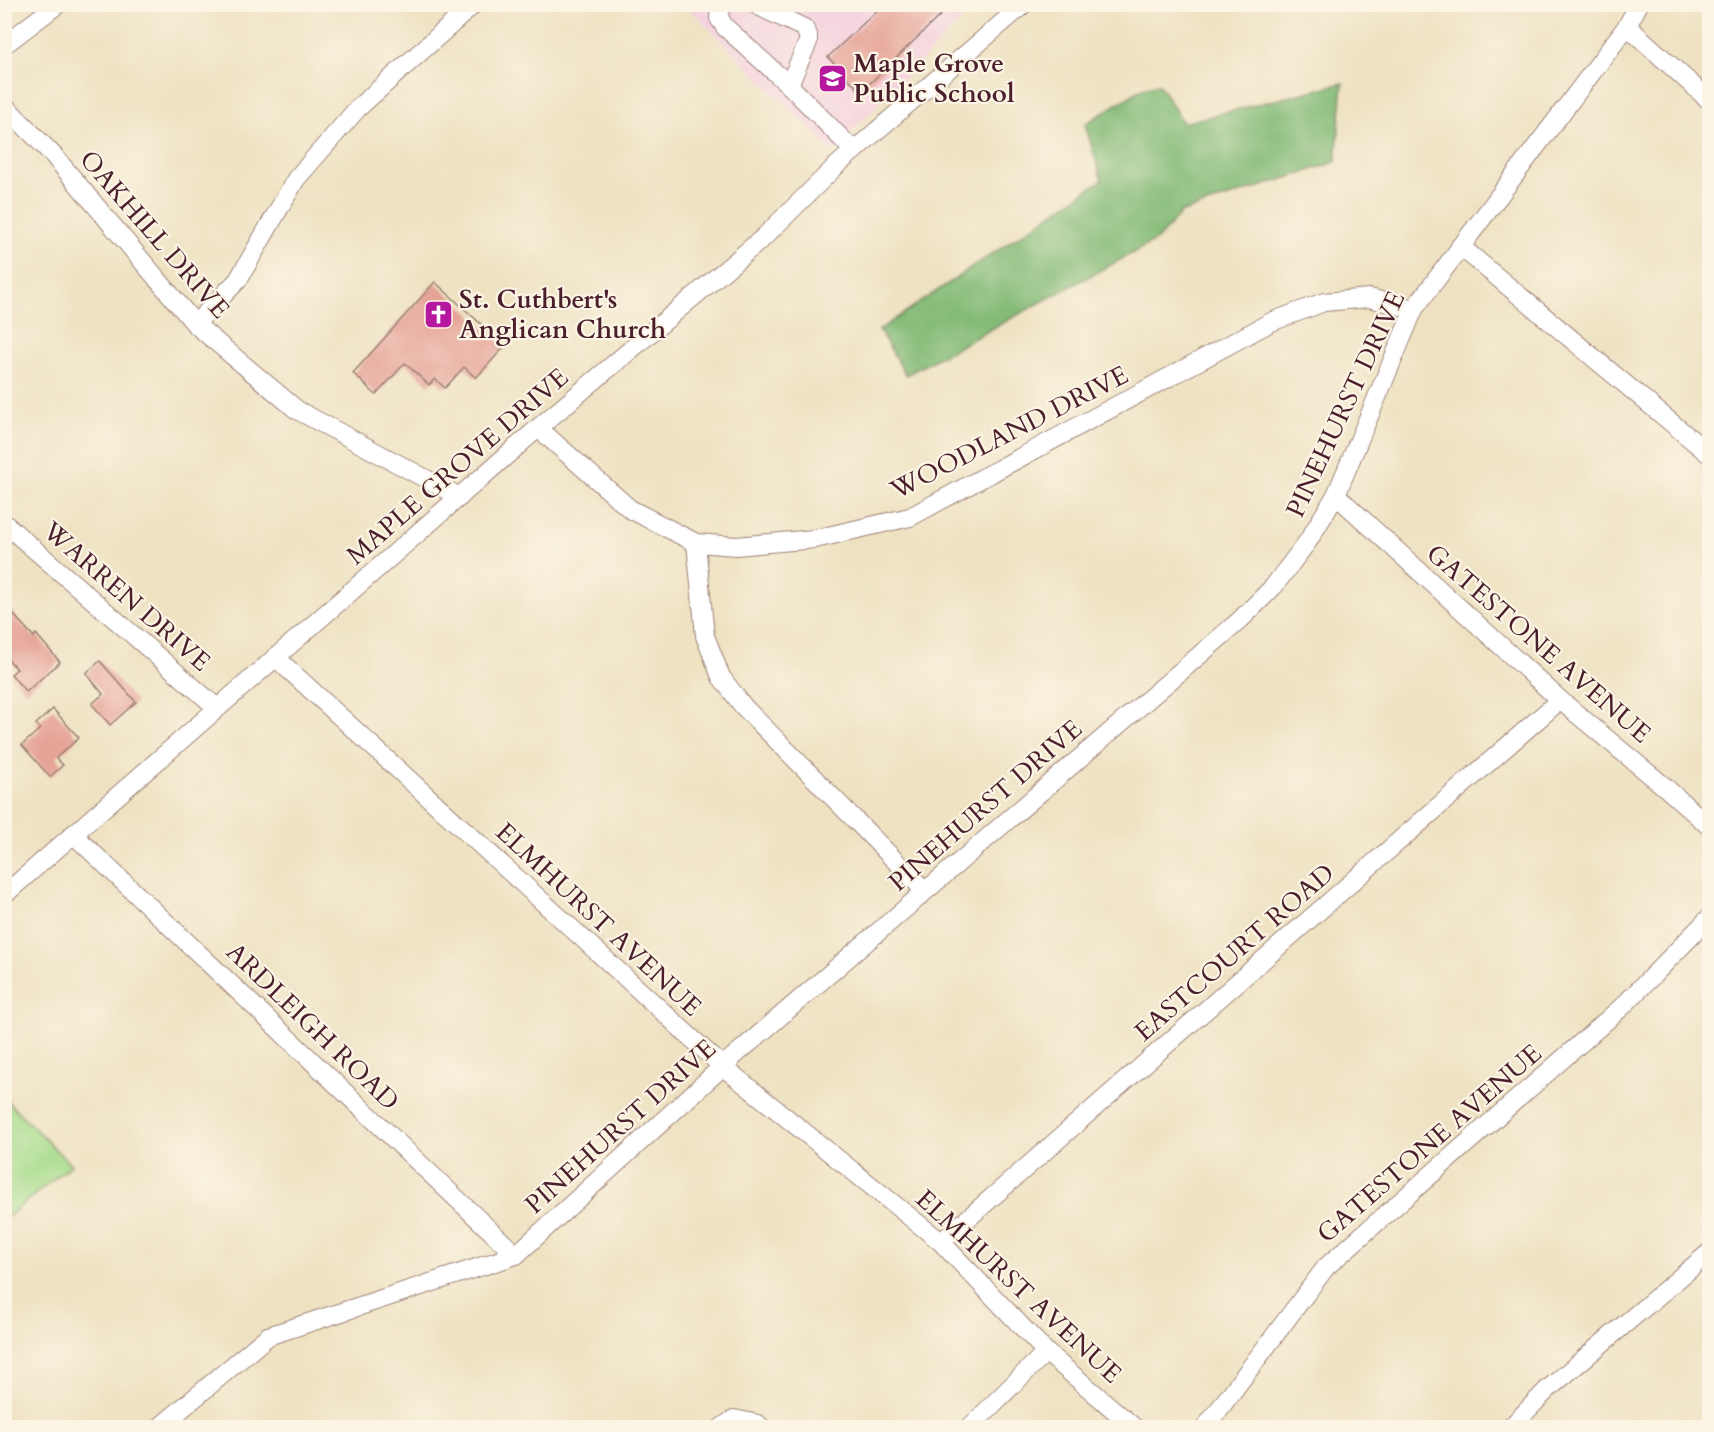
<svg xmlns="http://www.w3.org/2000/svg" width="1714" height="1432" font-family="Cardo,serif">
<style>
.built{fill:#f4cfde}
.green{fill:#a5db8b;stroke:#787d5b;stroke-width:1.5}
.forest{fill:#84bb77;stroke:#676d51;stroke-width:1.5}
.building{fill:#e5a296}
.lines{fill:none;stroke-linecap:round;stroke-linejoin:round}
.minor-casing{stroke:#9c8076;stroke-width:20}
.minor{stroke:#fff;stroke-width:18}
.labels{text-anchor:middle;stroke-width:4.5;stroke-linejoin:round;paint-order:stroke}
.poi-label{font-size:26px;font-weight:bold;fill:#4a1f2b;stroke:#fcf5e5;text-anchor:start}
.street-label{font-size:26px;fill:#4a1f2b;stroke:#fcf5e5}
</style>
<rect width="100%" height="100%" fill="#fcf5e5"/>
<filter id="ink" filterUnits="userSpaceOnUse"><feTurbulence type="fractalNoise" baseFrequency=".0167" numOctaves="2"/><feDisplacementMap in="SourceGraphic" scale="12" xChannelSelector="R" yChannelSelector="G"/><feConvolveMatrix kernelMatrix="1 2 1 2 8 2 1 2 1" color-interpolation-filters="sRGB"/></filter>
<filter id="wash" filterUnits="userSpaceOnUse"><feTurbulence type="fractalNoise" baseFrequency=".008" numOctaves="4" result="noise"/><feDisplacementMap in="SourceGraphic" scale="24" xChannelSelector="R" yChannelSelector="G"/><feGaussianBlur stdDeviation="1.35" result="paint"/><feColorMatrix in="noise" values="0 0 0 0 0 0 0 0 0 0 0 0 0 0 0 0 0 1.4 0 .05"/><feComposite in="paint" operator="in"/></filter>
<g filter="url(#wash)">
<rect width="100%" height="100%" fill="#eee2c2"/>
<!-- built -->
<path class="built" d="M686 5H977L832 151Z"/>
<!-- green -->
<path class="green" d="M5 1099 71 1165 5 1219H4Z"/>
<!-- forest -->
<path class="forest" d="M1343 83 1336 162 1182 212 1157 240 906 375 879 330 1102 180 1085 124 1143 88 1159 84 1183 123Z"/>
<g id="blocks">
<!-- building -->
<g class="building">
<path d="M884 4H952L861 92 828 57Z"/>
<path d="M435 282 505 346 476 378 464 367 445 388 435 379 429 385 405 363 376 395 353 373Z"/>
<path d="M4 604 34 637 36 634 60 662 26 692 11 674 17 669 4 655Z"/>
<path d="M100 661 136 702 110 725 92 704 103 694 86 673Z"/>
<path d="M53 709 79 738 56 758 63 765 50 777 22 745 40 729 36 724Z"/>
</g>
</g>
</g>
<g filter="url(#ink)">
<use href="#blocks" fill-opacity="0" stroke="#9c8076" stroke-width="1.5"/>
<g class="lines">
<defs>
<g id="minor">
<path d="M721 4 719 18 725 27 789 85 854 151"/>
<path d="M754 4 804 28 808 35V42L789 85"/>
<path d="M1627 26 1710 101"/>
<path d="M4 45 58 4"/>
<path d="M4 105 54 156 195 324 297 410 460 497"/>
<path d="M1460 246 1710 455"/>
<path d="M195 324 238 280 296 179 358 108 474 4"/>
<path d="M538 428 630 509 696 543 736 546 815 539 910 517 1271 322 1324 302 1369 298 1414 309"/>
<path d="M1336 495 1560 700 1665 787 1710 827"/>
<path d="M4 523 216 707"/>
<path d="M696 543 705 636 721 677 743 706 924 890"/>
<path d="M275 657 722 1066 941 1242 1046 1352 1135 1428"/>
<path d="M73 834 516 1255"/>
<path d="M4 895 538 428 763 238 836 166 1024 4"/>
<path d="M941 1242 1560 700"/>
<path d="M159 1428 268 1336 516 1255 733 1057 1239 621 1274 586 1308 541 1336 495 1414 309 1627 26 1639 4"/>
<path d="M721 1428 734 1419 758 1424 762 1428"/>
<path d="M969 1428 1046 1352"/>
<path d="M1205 1428 1326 1267 1623 1006 1710 917"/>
<path d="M1510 1428 1547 1390 1710 1252"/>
</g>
</defs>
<!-- minor casing -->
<use href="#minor" class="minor-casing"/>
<!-- minor -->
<use href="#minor" class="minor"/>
</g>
</g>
<!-- icons -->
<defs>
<symbol id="school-square" viewBox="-11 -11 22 22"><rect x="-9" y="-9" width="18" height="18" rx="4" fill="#b5179e" stroke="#fcf5e5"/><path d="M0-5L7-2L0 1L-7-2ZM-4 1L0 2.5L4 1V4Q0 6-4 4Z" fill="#fff"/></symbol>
<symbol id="church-square" viewBox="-11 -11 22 22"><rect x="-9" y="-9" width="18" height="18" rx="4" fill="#b5179e" stroke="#fcf5e5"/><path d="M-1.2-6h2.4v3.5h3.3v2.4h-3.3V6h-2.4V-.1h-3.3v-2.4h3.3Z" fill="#fff"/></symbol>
</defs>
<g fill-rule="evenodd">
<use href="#school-square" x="816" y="62" width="33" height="33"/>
<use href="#church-square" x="422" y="298" width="33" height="33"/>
</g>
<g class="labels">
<!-- poi labels -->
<g class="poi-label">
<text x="853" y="72">Maple Grove<tspan x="853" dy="30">Public School</tspan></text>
<text x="459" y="308">St. Cuthbert's<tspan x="459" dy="30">Anglican Church</tspan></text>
</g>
<!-- street labels -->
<g class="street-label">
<text transform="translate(155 234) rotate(49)" y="9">OAKHILL DRIVE</text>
<text transform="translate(1345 404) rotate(-65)" y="9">PINEHURST DRIVE</text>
<text transform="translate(1009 432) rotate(-27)" y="9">WOODLAND DRIVE</text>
<text transform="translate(457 466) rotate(-41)" y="9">MAPLE GROVE DRIVE</text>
<text transform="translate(127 596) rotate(41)" y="9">WARREN DRIVE</text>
<text transform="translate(1539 643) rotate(41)" y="9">GATESTONE AVENUE</text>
<text transform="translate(985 805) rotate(-41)" y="9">PINEHURST DRIVE</text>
<text transform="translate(599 919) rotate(43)" y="9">ELMHURST AVENUE</text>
<text transform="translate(1234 952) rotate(-41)" y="9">EASTCOURT ROAD</text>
<text transform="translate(313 1026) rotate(44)" y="9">ARDLEIGH ROAD</text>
<text transform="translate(620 1126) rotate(-42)" y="9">PINEHURST DRIVE</text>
<text transform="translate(1429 1143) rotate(-41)" y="9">GATESTONE AVENUE</text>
<text transform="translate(1019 1286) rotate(43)" y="9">ELMHURST AVENUE</text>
</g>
</g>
<!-- margin -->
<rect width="1714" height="1432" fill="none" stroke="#fcf5e5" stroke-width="24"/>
</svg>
